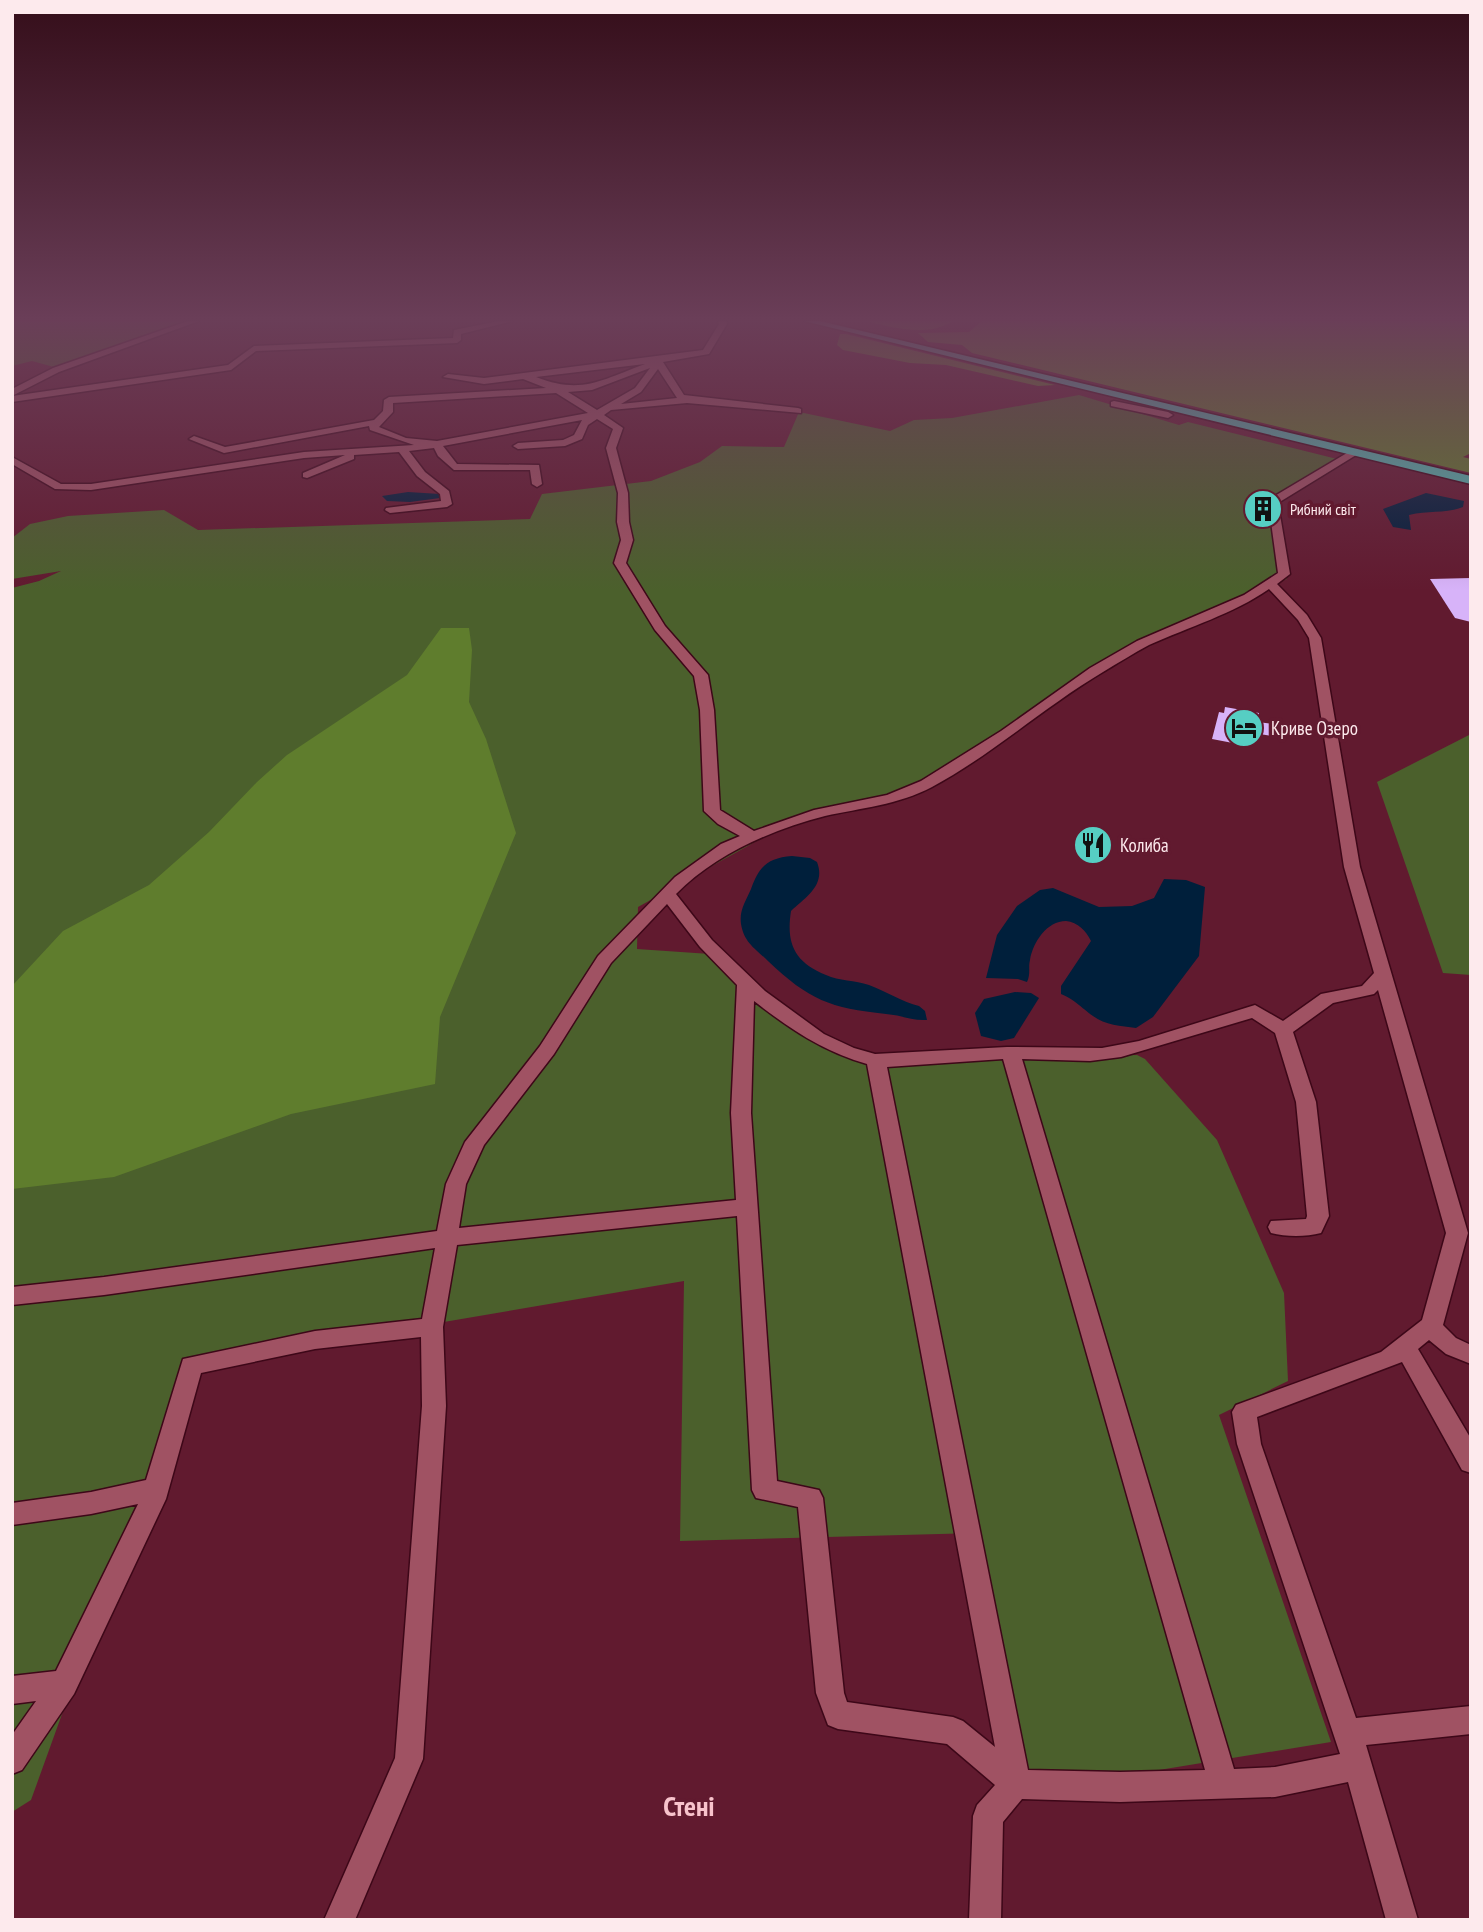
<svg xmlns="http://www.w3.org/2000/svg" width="1483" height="1932" font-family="'PT Sans Narrow',sans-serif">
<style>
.green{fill:#4b602c}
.forest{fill:#5f7d2d}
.water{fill:#001f3b}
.building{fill:#d7b3f9}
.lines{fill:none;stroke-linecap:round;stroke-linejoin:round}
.minor-casing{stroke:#3d0718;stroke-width:3}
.highway-casing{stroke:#3d0718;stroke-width:3}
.minor{fill:#a05263;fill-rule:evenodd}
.highway{fill:#51bab0;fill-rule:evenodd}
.labels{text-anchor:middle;stroke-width:7;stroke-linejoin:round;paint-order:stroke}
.far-poi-label{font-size:16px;fill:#fdeaed;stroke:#611a2f;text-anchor:start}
.poi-label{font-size:19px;fill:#fdeaed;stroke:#611a2f;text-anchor:start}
.near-quarter-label{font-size:28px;font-weight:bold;fill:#f8c3cc;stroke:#611a2f}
</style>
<rect width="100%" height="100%" fill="#611a2f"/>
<!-- green -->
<g class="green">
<path d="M12 321H202L61 369 32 361 12 366Z"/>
<path d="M1079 395 1179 425 1188 422 1341 460 1268 504 1287 579 1173 627 956 760 899 792 837 808 811 811 638 907 637 949 710 954 815 1043 881 1065 977 1057 1137 1055 1145 1059 1217 1140 1284 1293 1288 1381 1219 1415 1331 1742 1018 1793 977 1533 680 1541 684 1281 197 1364 183 1379 31 1800 12 1812V588L39 581 61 571 12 579V538L30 524 68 516 164 510 198 530 530 519 542 494 651 481 700 462 722 446 784 447 799 412 890 431 914 420 952 418Z"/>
<path d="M1471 734V975L1443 973 1377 782Z"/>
</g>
<!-- forest -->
<g class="forest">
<path d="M865 321H953C927 338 893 327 865 321Z"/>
<path d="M982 321H1471V453L1463 457 1471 459V473L972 353 962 345 928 342 918 333 969 332Z"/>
<path d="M840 334H846L1055 385 1038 386 946 365 910 363 843 350 837 345Z"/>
<path d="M441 628H469L472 650 469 702 486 739 516 833 440 1017 435 1084 291 1114 114 1177 12 1189V986L63 931 149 885 209 832 257 782 287 755 407 675Z"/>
</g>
<!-- water -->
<g class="water">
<path d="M408 492 440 494V498L410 502 387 501 382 496Z"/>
<path d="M1426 493 1464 501 1463 507C1445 514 1429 510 1409 515L1411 530 1393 527 1383 509Z"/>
<path d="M792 856 810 858 817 862C826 885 806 897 791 911 786 943 794 962 826 975 839 981 855 980 869 985 885 991 903 1002 919 1006L925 1011 927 1020C912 1021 901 1015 886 1014 830 1008 809 1000 768 961 756 949 744 943 741 924 739 910 746 901 751 889 759 867 767 858 792 856Z"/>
<path d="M1164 879 1186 880 1205 887 1199 956 1153 1017 1136 1028C1121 1026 1105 1025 1093 1016 1079 1006 1077 1001 1061 994V986L1091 941C1086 931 1078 922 1066 921 1047 921 1033 942 1030 960 1028 968 1031 973 1027 982L1018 979 986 978 997 935 1017 906 1040 890 1053 888 1099 907 1132 906 1154 898Z"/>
<path d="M1015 992 1031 993 1039 998 1014 1038 1001 1041 981 1036 975 1013 984 999Z"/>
</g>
<!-- building -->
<g class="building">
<path d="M1471 578V622L1455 618 1430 579Z"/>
<path d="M1225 707 1259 713 1257 722 1274 724 1272 736 1241 731 1238 744 1212 739 1219 712 1224 713Z"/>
<path d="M1087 833 1106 839 1095 855 1075 849Z"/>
</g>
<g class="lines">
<defs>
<g id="minor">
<path d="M188 321H199L59 372 12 396V389L53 368Z"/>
<path d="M499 321H513L461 334V340L457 343 256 351 231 370 12 402V396L228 365 254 346 453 338 454 330Z"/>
<path d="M718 321H726L727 324 709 354 663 362 684 395 798 408 801 409V413L687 403 611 410 604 415 623 428 616 448 628 493 629 522 633 540 626 563 665 626 708 675 714 710 720 810 754 831 814 810 887 795 921 781 1001 731 1090 668 1137 641 1244 595 1278 573 1268 500 1352 450 1361 452 1278 503 1290 574 1277 584 1307 615 1321 638 1360 867 1468 1233 1443 1325 1456 1338 1471 1345V1364L1446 1354 1429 1340 1418 1349 1471 1439V1473L1462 1470 1402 1362 1257 1417 1261 1444 1356 1718 1471 1706V1734L1366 1745 1418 1920H1386L1348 1782 1275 1797 1120 1802 1022 1799 1003 1822 1001 1920H969L973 1816 977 1805 995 1785 947 1744 838 1729 828 1725 816 1693 798 1507 756 1498 752 1490 737 1216 457 1245 443 1327 446 1406 423 1759 355 1920H324L395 1758 422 1406 421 1337 315 1349 201 1373 166 1499 74 1694 22 1770 12 1774V1735L36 1701 12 1704V1676L56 1671 138 1504 91 1514 12 1525V1503L91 1492 146 1480 183 1359 315 1331 422 1319 435 1248 104 1295 12 1305V1287L104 1277 437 1231 446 1184 465 1142 540 1046 598 956 675 877 721 844 740 836 718 824 704 811 700 710 694 676 655 630 614 563 621 540 617 522 618 493 606 448 613 429 597 419 588 425 582 439 565 446 518 449 513 446 518 443 563 440 574 435 582 420 443 446 457 464 539 465 542 484 537 487 532 484 530 470H454L438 456 434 448 409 451 425 472 449 491 452 504 447 507 390 513 385 510 386 508 441 501 440 494 417 476 399 452 354 455V459L307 478 303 477V473L345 455 304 458 91 490 55 489 12 464V457L61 484H91L304 452 414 445 370 430 369 426 224 453 189 439 194 436 225 447 374 420 383 411 384 400 389 397 546 388 523 379 484 384 443 377 448 374 484 378 703 350 719 324ZM645 364C601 380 582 395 536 377ZM650 368 635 388 597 410 568 392 592 390ZM658 369 677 398 621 404 641 392ZM556 393 588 413 437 441 406 438 379 427 393 412V403ZM1269 589 1298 620 1309 638 1344 867 1374 973 1362 986 1321 994 1283 1021 1255 1005 1139 1041 1102 1048 1007 1047 875 1054 854 1048 824 1034 765 991 712 940 676 894C714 855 773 829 825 816 861 808 898 805 932 787 993 754 1044 707 1103 672 1118 663 1134 653 1149 645 1189 627 1233 614 1269 589ZM667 904 700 947 737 985 731 1113 736 1200 459 1228 466 1184 484 1145 554 1054 611 963ZM1378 990 1446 1233 1422 1320 1381 1352 1236 1405 1232 1412 1237 1444 1340 1754 1275 1767 1234 1769 1022 1059 1090 1061 1121 1057 1252 1018 1275 1033 1296 1102 1307 1216 1306 1219 1271 1221 1268 1227 1271 1233C1286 1237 1306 1237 1321 1233L1329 1216 1316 1102 1293 1032 1333 1003 1374 994ZM754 1001C790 1029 824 1052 867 1064L995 1747 963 1721 953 1717 847 1702 844 1693 823 1498 819 1490 777 1481 751 1113ZM1003 1059 1205 1770 1120 1772 1028 1770 887 1067Z"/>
<path d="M1114 401 1168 412 1173 415 1168 418 1111 406V402Z"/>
</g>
<path id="highway" d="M804 321H820L1471 476V484Z"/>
</defs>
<!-- minor casing -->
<use href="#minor" class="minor-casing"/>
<!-- highway casing -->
<use href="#highway" class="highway-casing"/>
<!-- minor -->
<use href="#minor" class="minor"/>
<!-- highway -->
<use href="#highway" class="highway"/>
</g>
<!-- sky -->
<linearGradient id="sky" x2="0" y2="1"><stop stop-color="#350e1a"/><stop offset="0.54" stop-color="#6a3e58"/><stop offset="1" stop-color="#6a3e58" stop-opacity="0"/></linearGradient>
<rect width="1483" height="591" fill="url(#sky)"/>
<!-- icons -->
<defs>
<symbol id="building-disc" viewBox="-11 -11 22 22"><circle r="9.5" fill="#56cec3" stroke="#611a2f"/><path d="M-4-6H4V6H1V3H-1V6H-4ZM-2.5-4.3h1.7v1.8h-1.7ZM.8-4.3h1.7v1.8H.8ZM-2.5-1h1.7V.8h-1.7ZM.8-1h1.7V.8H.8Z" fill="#111"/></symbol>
<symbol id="hotel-disc" viewBox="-11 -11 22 22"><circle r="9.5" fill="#56cec3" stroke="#611a2f"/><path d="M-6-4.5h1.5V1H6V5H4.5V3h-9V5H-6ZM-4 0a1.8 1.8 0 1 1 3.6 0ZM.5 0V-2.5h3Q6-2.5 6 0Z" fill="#111"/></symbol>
<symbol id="restaurant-disc" viewBox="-11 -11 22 22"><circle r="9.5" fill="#56cec3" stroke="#611a2f"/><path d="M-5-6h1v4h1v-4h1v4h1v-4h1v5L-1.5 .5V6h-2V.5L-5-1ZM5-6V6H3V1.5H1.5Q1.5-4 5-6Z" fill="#111"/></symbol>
</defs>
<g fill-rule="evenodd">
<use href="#building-disc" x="1241" y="487" width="44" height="44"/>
<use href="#hotel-disc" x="1222" y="706" width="44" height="44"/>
<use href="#restaurant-disc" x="1071" y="823" width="44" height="44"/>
</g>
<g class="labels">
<!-- far-poi labels -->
<g class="far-poi-label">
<text x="1290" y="515">Рибний світ</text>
</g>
<!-- poi labels -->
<g class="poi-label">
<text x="1271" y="735">Криве Озеро</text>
<text x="1120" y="852">Колиба</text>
</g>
<!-- near-quarter labels -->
<g class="near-quarter-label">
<text x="689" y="1816">Стені</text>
</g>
</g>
<!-- border -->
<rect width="1483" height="1932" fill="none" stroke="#fdeaed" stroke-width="28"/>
</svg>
